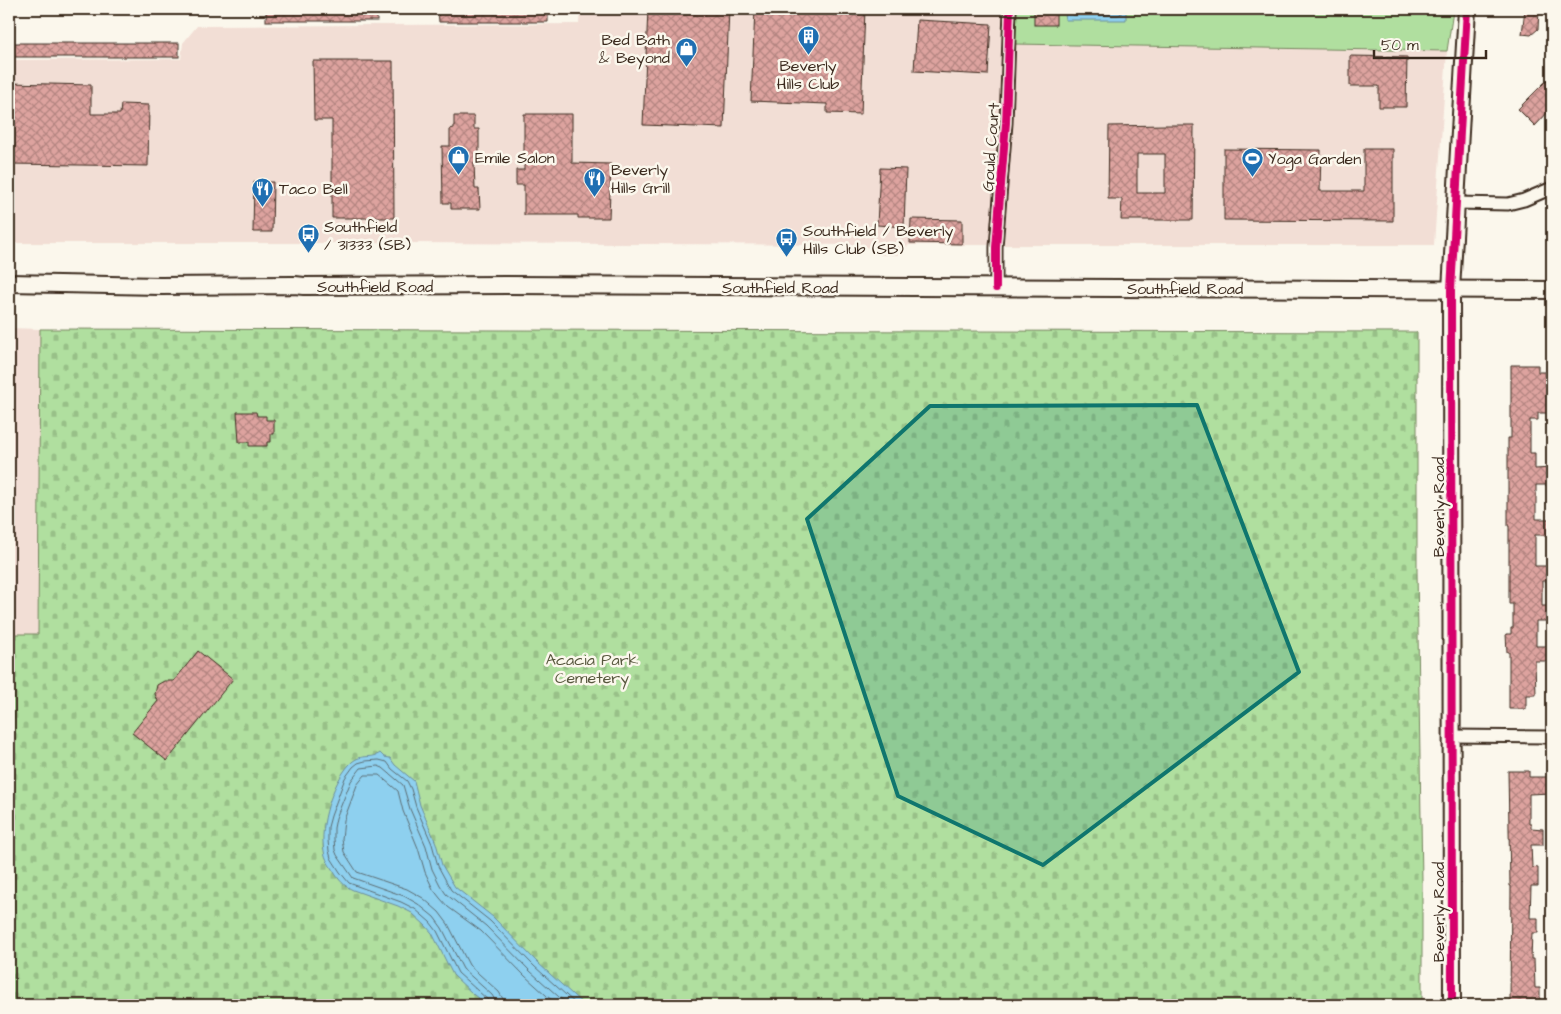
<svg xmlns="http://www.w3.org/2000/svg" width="1561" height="1014" font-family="'Architects Daughter',sans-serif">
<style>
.built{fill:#f2ded5}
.cemetery{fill:url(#cemetery-stones);stroke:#76845e}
.pitch{fill:#b0df9f;stroke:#76845e}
.water{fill:#8ed0ef;stroke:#6d8e9b}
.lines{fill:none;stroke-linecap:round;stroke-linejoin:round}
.shore{stroke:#5c6c72;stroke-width:1}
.building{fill:url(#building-cross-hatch);stroke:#3b2a1e;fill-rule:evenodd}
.street-casing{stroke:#3b2a1e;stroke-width:15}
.secondary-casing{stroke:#3b2a1e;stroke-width:20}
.street{stroke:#fbf7ec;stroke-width:11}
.secondary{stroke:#fbf7ec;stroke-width:16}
.cycleway-casing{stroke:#fbf7ec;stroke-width:11}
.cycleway{stroke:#d6006c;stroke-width:8}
.marked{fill:#0f766e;fill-opacity:0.2;stroke:#0f766e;stroke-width:4;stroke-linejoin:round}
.labels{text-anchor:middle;stroke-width:5;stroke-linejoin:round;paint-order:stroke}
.poi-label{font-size:16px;fill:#3b2a1e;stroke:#fbf7ec;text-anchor:start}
.street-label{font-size:16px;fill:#3b2a1e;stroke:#fbf7ec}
.park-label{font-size:16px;fill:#58573e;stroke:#fbf7ec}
</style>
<defs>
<pattern id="cemetery-stones" width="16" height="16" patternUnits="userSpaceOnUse" patternTransform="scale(1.25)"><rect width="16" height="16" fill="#b0df9f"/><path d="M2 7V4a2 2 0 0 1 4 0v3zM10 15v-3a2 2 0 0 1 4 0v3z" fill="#98c088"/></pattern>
<pattern id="building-cross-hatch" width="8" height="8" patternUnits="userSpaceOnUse" patternTransform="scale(1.25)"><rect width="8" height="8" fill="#dda39f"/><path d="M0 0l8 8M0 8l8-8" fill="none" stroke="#b48581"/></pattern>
</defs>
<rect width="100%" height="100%" fill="#fbf7ec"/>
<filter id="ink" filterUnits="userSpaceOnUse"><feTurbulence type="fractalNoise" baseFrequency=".02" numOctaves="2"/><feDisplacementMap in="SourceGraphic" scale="10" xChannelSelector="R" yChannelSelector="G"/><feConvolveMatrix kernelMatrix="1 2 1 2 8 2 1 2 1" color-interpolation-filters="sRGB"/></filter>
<g filter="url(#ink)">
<!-- built -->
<g class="built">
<path d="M580 9H1005L992 245H909L898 255H881L862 245 399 243H9V60L181 59 183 43 197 26 579 24Z"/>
<path d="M1013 44 1447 51 1434 245H1004Z"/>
<path d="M9 328 40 329 38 635 9 634Z"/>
</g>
<!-- cemetery -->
<path class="cemetery" d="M40 329 1417 332V571L1422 881V1005H9V634H38Z"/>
<!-- pitch -->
<path class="pitch" d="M1015 9H1386L1453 11 1447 51 1013 44Z"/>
<!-- water -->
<g class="water">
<path d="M1066 9H1126V20H1065Z"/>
<path d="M380 753 384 757 390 758 395 765 414 781 420 805 436 843 442 865 455 887 493 917 538 963 584 1005H487L474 995 453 975 432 933 426 926 412 913 398 906 353 890C344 886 339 880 334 872 330 866 325 859 324 851 319 826 332 784 349 765 360 752 371 760 380 753Z"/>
</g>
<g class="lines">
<!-- shore -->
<g class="shore">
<path d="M1070 9 1071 13 1073 15H1118L1121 14V9"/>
<path d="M489 1005 488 1000 458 973 437 931 430 922 415 909 401 902 349 883 340 872 331 858 329 851 328 840V827L331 816 345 778 353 767 358 763 365 761 379 760 387 762 392 769 407 781 411 789 416 807 432 844 438 866 451 890 490 921 534 966 577 1005"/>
<path d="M496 1005 495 1000 492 995 463 969 442 928 434 917 418 904 404 896 353 878 337 855 335 850 334 839V828L336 818 351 781 361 768 378 766 383 768 403 785 410 809 426 846 432 869 440 885 446 894 486 926 530 971 568 1005"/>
<path d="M503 1005V999L499 992 469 965 448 924 439 912 423 898 407 889 357 872 344 852 342 839 344 820 357 785 365 775H379L398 791 403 811 418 848 425 872 433 889 440 898 448 907 481 931 525 976 557 1005"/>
</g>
</g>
<!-- building -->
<g class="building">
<rect x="266" y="9" width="111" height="12"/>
<path d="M438 9H548V22H439Z"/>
<path d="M648 9H729L724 128 643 125Z"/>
<path d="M755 9H865L861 114 827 113V104L751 101Z"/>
<rect x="1034" y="9" width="22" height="16"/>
<path d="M1525 9H1539L1538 29 1531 35 1522 34Z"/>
<path d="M917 20 991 24 988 75 914 71Z"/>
<rect x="9" y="43" width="170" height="14"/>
<path d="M1350 56 1407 57 1406 107H1379V86H1350Z"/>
<path d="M313 61H393L394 218H332V120H314Z"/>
<path d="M1552 75V108L1535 126 1518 109Z"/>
<path d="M9 83 91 85V114H120L121 104 149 105 148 166 9 164Z"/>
<path d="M524 114H572V163L611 164 609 218H578V215H524V185H516V170H524Z"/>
<path d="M454 116H474V129H479V162H474L475 189H479L480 209H451V203H443L442 146H450V129L454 128Z"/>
<path d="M1165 125H1194L1193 220H1121L1122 199H1108L1109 126ZM1137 154H1165V193H1137Z"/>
<path d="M1224 149 1321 150 1320 191H1364V149H1393V221L1224 220Z"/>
<path d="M880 168 906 169 904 227 877 225Z"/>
<path d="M254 182H273L272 232H253Z"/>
<path d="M911 219 962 220V244L910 243Z"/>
<path d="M1511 365H1538V372H1552L1551 413H1538V420H1530V453H1535V469L1552 468V485H1536V519H1552V535H1535V566H1552V581H1542V606H1552V621H1536V646H1552V661H1535L1536 695H1526V709H1509V652H1507L1506 634H1511V628H1513V604H1509V526H1508V438H1511Z"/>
<path d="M237 412H256L257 416H266V420H274V434H271V442H267V446H249V442H239Z"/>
<path d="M198 651 233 679 167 761 132 733 158 701 155 694 157 685 164 681H174Z"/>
<path d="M1508 771H1529V777H1551V793L1529 794V823H1531V828L1543 829V845H1531L1532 867 1538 868V886H1531L1530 918H1538V933H1532L1531 959H1534L1535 988H1540V1005H1510L1511 886H1510Z"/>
</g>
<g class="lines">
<defs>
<g id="street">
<path d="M1456 203 1508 204 1524 200 1552 188"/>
<path d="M996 288V247L1006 123 1010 9"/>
<path d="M1452 736 1552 737"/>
</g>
<g id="secondary">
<path d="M9 283 160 286 295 285 304 286 508 285 1552 290"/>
<path d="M1452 1005 1451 290 1467 9"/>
</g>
</defs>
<!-- street casing -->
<use href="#street" class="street-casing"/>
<!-- secondary casing -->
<use href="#secondary" class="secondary-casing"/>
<!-- street -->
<use href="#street" class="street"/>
<!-- secondary -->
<use href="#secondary" class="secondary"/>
<defs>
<g id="cycleway">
<path d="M996 288V247L1006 123 1010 9"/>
<path d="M1452 1005 1451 290 1467 9"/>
</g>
</defs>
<!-- cycleway casing -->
<use href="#cycleway" class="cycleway-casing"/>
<!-- cycleway -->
<use href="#cycleway" class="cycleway"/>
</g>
</g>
<!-- marked area -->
<path class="marked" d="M1197 405 1299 672 1043 865 898 796 807 519 930 406Z"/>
<!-- icons -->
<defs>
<symbol id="building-pin" viewBox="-11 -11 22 30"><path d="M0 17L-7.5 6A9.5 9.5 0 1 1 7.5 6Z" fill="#1f6fb2" stroke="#fbf7ec"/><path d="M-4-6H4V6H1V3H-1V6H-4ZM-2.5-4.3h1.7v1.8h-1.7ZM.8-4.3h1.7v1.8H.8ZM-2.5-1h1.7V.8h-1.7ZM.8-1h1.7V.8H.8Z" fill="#fff"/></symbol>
<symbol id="shop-pin" viewBox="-11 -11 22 30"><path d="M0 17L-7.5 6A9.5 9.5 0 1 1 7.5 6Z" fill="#1f6fb2" stroke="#fbf7ec"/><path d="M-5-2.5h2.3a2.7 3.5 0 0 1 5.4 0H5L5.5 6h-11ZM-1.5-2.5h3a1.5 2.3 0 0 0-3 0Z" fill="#fff"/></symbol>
<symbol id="stadium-pin" viewBox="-11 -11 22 30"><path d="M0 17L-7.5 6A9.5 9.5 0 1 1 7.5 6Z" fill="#1f6fb2" stroke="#fbf7ec"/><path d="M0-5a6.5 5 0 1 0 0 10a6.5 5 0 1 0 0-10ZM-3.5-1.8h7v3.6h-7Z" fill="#fff"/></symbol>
<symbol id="restaurant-pin" viewBox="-11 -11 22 30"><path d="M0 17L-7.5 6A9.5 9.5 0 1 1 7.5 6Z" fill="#1f6fb2" stroke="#fbf7ec"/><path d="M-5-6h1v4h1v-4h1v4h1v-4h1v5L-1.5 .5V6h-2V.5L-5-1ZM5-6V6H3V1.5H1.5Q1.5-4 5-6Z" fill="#fff"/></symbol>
<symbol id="bus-pin" viewBox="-11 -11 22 30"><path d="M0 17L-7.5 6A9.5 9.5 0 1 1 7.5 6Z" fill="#1f6fb2" stroke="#fbf7ec"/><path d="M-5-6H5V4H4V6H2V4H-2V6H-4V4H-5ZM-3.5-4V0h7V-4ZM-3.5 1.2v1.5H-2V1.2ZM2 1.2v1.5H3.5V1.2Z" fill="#fff"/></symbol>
</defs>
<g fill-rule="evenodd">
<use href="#building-pin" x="796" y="24" width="25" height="34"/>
<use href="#shop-pin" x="674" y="36" width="25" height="34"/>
<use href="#shop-pin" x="446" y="144" width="25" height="34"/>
<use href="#stadium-pin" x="1240" y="146" width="25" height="34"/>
<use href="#restaurant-pin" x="582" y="166" width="25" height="34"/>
<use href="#restaurant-pin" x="250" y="176" width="25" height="34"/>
<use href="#bus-pin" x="296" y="222" width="25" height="34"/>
<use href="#bus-pin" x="774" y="226" width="25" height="34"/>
</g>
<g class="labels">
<!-- poi labels -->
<g class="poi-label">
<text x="670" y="45" text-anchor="end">Bed Bath<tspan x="670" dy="18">&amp; Beyond</tspan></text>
<text x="808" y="71" text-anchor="middle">Beverly<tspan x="808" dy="18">Hills Club</tspan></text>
<text x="475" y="163">Emile Salon</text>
<text x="1268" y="164">Yoga Garden</text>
<text x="611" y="175">Beverly<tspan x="611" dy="18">Hills Grill</tspan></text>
<text x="279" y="194">Taco Bell</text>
<text x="324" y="232">Southfield<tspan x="324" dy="18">/ 31333 (SB)</tspan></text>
<text x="803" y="236">Southfield / Beverly<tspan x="803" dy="18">Hills Club (SB)</tspan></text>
</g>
<!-- street labels -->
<g class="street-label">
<text transform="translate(990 147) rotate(-86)" y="6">Gould Court</text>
<text x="375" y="292">Southfield Road</text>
<text x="780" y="293">Southfield Road</text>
<text x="1185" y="294">Southfield Road</text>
<text transform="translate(1438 507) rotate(-90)" y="6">Beverly Road</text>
<text transform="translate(1438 912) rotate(-90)" y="6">Beverly Road</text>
</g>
<!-- park labels -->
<g class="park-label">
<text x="592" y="665">Acacia Park<tspan x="592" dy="18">Cemetery</tspan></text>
</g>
</g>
<!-- margin -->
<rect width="1561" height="1014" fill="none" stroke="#fbf7ec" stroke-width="30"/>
<rect x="15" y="15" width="1531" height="984" fill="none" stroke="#3b2a1e" stroke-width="2" filter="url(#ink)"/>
<!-- scale -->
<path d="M1374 50v8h112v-8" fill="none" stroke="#3b2a1e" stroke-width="2.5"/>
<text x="1381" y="50" font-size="15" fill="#3b2a1e" stroke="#fbf7ec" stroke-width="4" paint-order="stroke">50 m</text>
</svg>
